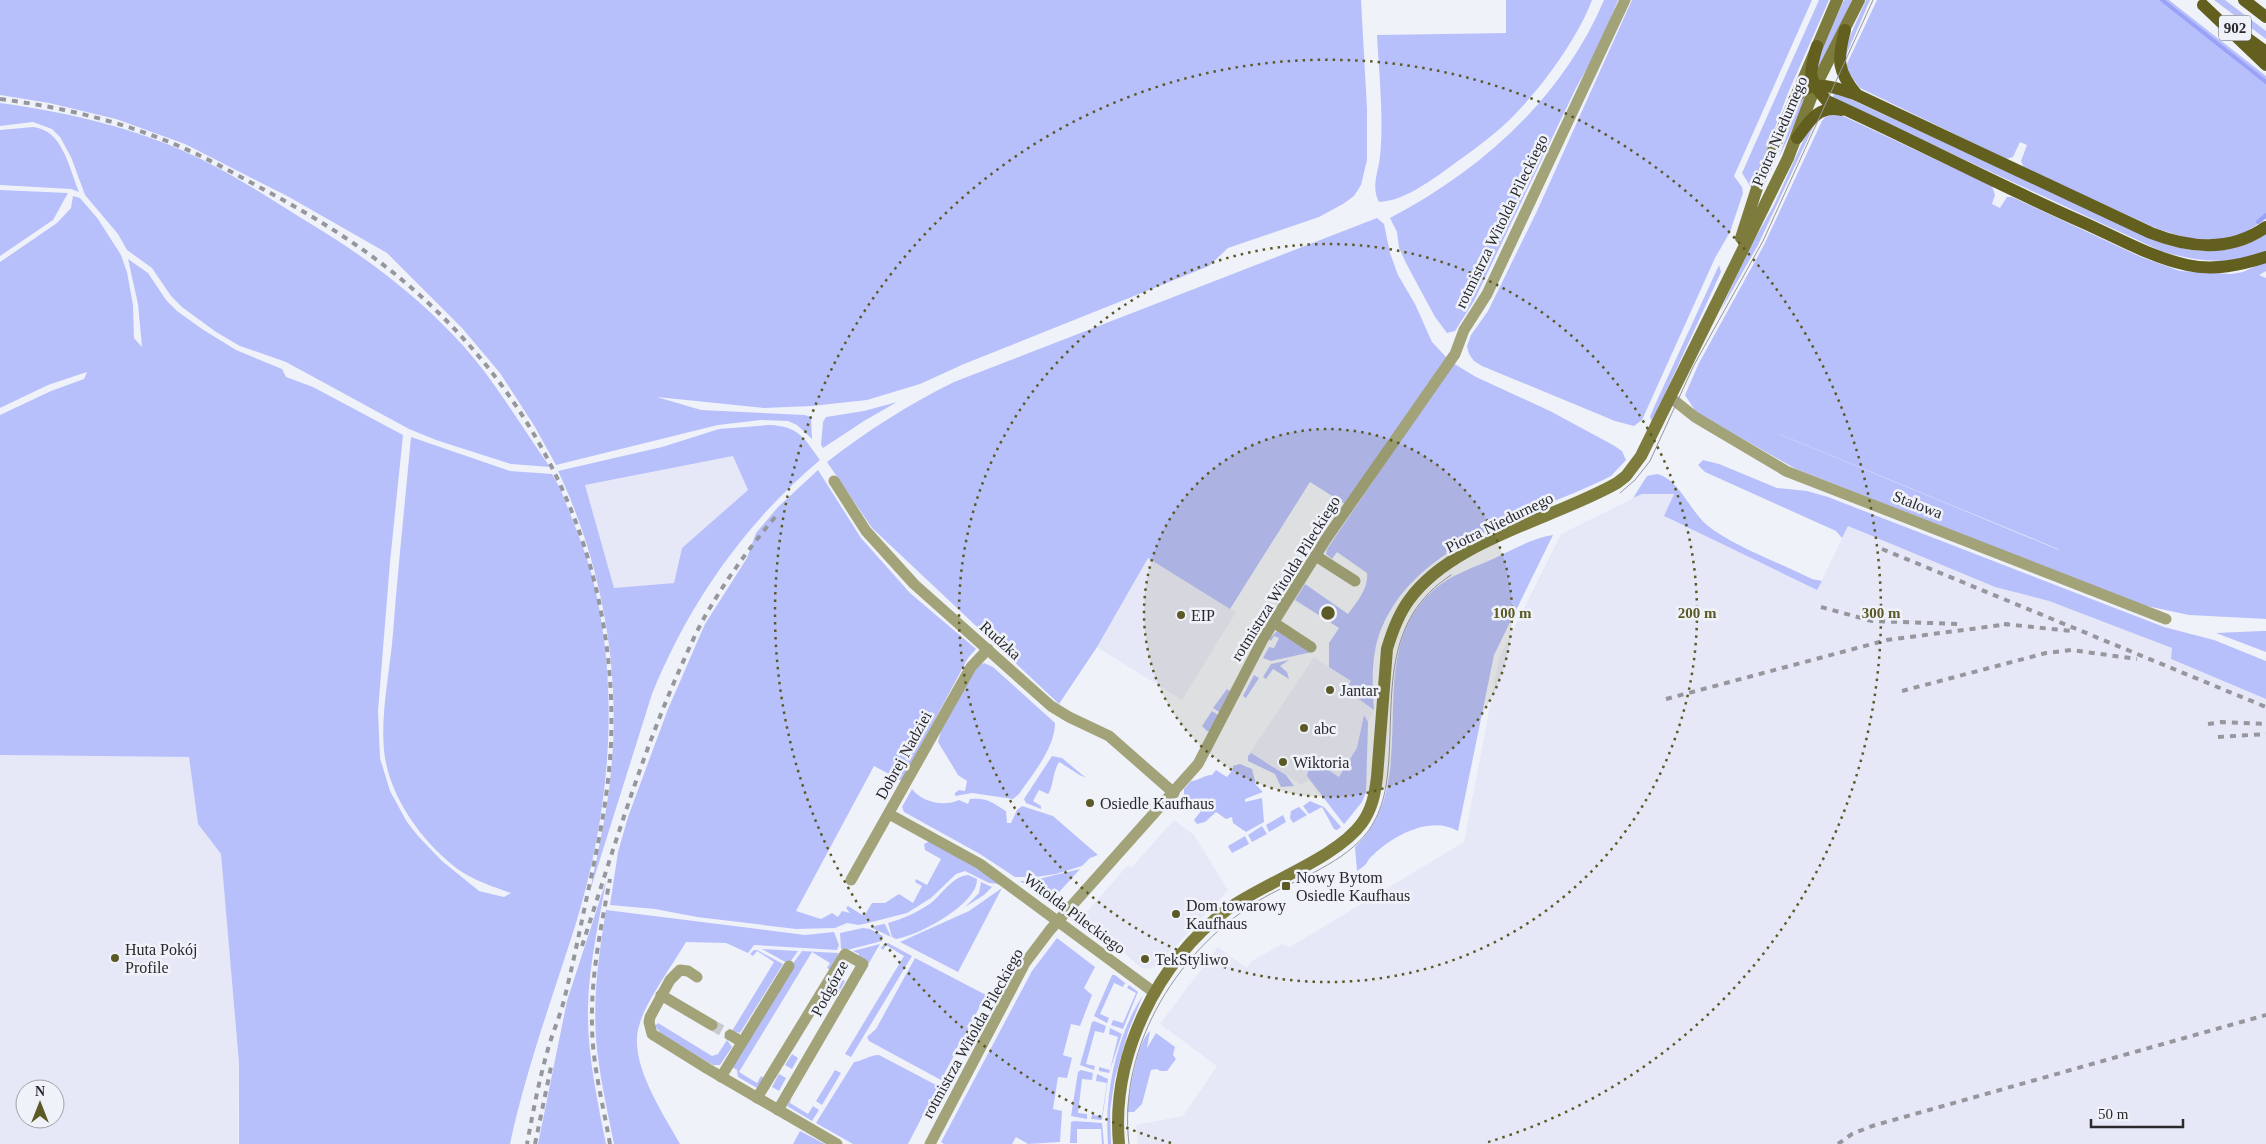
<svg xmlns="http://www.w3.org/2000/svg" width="2266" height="1144" font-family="Georgia,serif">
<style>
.built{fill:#e6e8f8;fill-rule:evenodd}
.green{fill:#b8c0fc;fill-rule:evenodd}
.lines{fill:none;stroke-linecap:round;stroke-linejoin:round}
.stream{stroke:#9aa2f8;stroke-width:4}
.street-tunnel{stroke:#c8cad1;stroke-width:11;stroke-dasharray:11 5.5;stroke-linecap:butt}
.street{stroke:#a3a37a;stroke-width:11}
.secondary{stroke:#7d7c3d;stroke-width:12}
.primary{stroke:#625f1f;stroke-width:12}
.tram{stroke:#96979d;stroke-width:1}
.rail{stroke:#96979d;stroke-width:4;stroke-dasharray:6 6;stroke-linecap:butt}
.ring{fill:none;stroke:#5b5a26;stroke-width:2.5;stroke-dasharray:2.5 5}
.poi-dot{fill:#5b5a26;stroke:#f0f2fa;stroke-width:2}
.labels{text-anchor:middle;stroke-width:5;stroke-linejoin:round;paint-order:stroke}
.shield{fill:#f0f2fa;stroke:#65656a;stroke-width:1}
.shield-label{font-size:15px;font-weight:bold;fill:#29292c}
.street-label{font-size:16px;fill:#29292c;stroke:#f0f2fa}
.poi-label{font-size:16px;fill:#29292c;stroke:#f0f2fa;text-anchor:start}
.centre{fill:#5b5a26;stroke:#f0f2fa;stroke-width:2.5}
.ring-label{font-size:15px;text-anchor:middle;font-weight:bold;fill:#5b5a26;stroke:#f0f2fa;stroke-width:5;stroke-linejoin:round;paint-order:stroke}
</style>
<rect width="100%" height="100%" fill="#f0f2fa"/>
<!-- built -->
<g class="built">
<path d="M733 456 749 490 682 548 674 583 613 588 585 485Z"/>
<path d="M1642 494H1674L1665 517 1817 590 1848 526 1995 587 2049 601 2172 648V660L2266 699V1144H1138L1136 1125 1183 1116 1217 1066 1160 1024 1218 947 1247 968 1252 961 1282 944 1290 947 1464 842 1499 658 1561 534Z"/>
<path d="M1148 557 1236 612 1182 700 1097 647Z"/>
<path d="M1314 657 1351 681 1346 690 1374 710 1368 722 1366 792 1362 802 1344 825 1309 780 1301 785 1267 762 1249 754Z"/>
<path d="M0 755 189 757 198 824 221 854 239 1063 238 1144H0ZM25 1089H55V1119H25Z"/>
<path d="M1174 820 1194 835 1228 890 1156 967 1146 969 1140 967 1087 920 1085 914 1128 865 1131 868Z"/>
</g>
<!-- green -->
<g class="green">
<path d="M0 0H1361L1367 109V160L1361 185 1354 196 1343 204 1319 217 1228 248 1209 266 964 364 920 384 867 400 812 406 764 408 657 397 701 410 805 415 811 417 812 439 797 425 788 421 761 420 718 425 556 465 535 427 500 373 462 328 387 253 289 197 185 144 116 119 49 103 0 95Z"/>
<path d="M1506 0H1592C1576 43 1531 103 1496 132 1481 145 1463 157 1447 169 1427 183 1403 201 1379 202 1371 187 1378 173 1380 157 1384 117 1379 75 1377 35L1506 33Z"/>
<path d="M1604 0H1618L1600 45 1576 88 1474 301 1455 331 1447 333 1435 317 1407 265 1399 248 1397 232 1390 218C1482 170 1563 97 1604 0Z"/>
<path d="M1632 0H1812L1734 176 1742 187 1743 193 1730 232 1715 258 1642 420 1634 426 1615 421 1482 366 1474 361 1469 354 1467 346 1471 335 1488 311 1537 211Z"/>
<path d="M1819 0H1829L1788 93 1752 189 1742 173Z"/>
<path d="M1844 0H1852L1817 76 1816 62Z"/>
<path d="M1866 0H1870L1844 60 1847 43Z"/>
<path d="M1877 0H2169L2266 76V219L2244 233 2224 239H2190L2158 229 2024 168 2021 161 2027 145 2020 142 2013 157 2006 159 1860 88 1845 68Z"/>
<path d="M2214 0H2225L2266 31V39Z"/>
<path d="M1835 92 2164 244C2200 254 2233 255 2266 234V251C2231 266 2197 262 2161 251L1832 98Z"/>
<path d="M1805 95 1808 96 1779 157 1797 106Z"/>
<path d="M0 103C60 111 123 125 179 149 221 167 260 192 298 216 355 250 408 287 454 336 492 375 518 422 550 467L511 464 436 440 409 429 286 362 240 346 216 332 182 307 171 296 152 268 127 250 118 234 85 195 71 157 60 137 52 129 33 122 0 126Z"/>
<path d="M1834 114 1843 116 1992 186 1995 195 1992 204 2000 208 2007 197H2012L2141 257 2180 271 2231 274 2243 272 2266 261V271L2259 275 2266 278V619L2189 615 2142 605 1796 469 1696 412 1685 395 1699 363 1764 245 1822 121 1825 117ZM1762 427 2058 549 2059 550Z"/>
<path d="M1817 119 1758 245 1720 312 1748 251 1774 205 1808 130Z"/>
<path d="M33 127C63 130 69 168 79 192L71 189 0 185V130Z"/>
<path d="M0 190 68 193 53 220 0 256Z"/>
<path d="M73 196 80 198 98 219 121 255 127 272 133 305 134 338 142 347 138 304 128 259 148 273 166 300 177 311 202 329 236 350 282 369 286 377 313 387 403 435 390 562 378 711 380 758 390 791 407 822 418 836 442 861 479 891 504 897 511 893C494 887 478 882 462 872 427 848 392 802 385 758 379 718 390 673 393 633 398 568 405 502 411 437L510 471 552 474 560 488C571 517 584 546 592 576 621 689 610 812 576 923 553 996 526 1069 510 1144H239V1063L221 854 198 824 189 757 0 755V415L51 391 84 379 87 372 48 385 0 408V262L57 223 71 208Z"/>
<path d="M1377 218 1384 224 1390 253 1398 275 1415 304 1432 342 1447 358 1345 504 1310 482 1230 609 1148 558 1097 647 1059 704 872 528 827 462C867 431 909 404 954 382Z"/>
<path d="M1719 265 1721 272 1652 422 1650 417 1654 407Z"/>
<path d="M1453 363 1476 377 1550 411 1613 445 1622 451 1626 460 1611 476C1534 515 1419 540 1382 627 1371 652 1372 683 1374 710L1346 690 1351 681 1329 667V643L1339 628 1295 600 1305 584 1348 614C1357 602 1369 588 1367 573L1337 552 1332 559 1326 554 1327 549Z"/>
<path d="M897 402 864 421 823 448 821 445 823 422 826 417 864 411Z"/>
<path d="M769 425C799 426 804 438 820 460 745 523 689 603 652 694L590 891C599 847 609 804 612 760 620 662 600 560 558 471L662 447 719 429ZM733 456 748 490 682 548 674 583 614 588 585 485Z"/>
<path d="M1703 460 1719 464 1777 488 1807 491 1828 497 2164 627 2214 640 2266 661V699L2171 659 2172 648 2049 601 1995 587 1848 526 1842 538 1836 531 1705 472 1698 465Z"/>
<path d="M818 470 861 538 910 593 976 649 968 658 902 781 874 766 796 911 821 919 832 913 838 917 842 911 850 913 846 908 848 906 864 916 872 903H885L899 894 913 903 922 886 915 882 916 879 927 885 941 859 925 850 924 844 930 841 978 868 999 884 989 883 965 871 956 874 931 898 907 913 868 923 859 925 847 923 835 928 796 929 697 917 655 909 610 905 618 852 628 817 668 709 705 624 747 558 756 533 778 507Z"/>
<path d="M1657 474C1679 479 1690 511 1707 525 1732 546 1781 563 1812 579L1822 581 1817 590 1664 516 1674 494H1642L1633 498 1647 476Z"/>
<path d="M1553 535 1494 655 1458 831C1431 815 1394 835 1373 855 1365 862 1370 863 1357 871L1355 847C1428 778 1356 654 1436 588 1450 576 1469 569 1486 562 1507 553 1531 538 1553 535Z"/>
<path d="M1277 631 1312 652 1271 661 1263 658 1269 647 1274 648 1279 638 1274 636 1271 641 1269 639Z"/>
<path d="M2266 631V652L2216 633 2262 631Z"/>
<path d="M1289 660 1280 666 1287 672 1289 679 1273 669 1266 679 1263 677 1271 664Z"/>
<path d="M984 663 993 667 1055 723C1055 748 1032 775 1019 794L1013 799 972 793 955 796V793L959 790 965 791 967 781 958 775 938 742 941 731 976 667Z"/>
<path d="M1254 675 1259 678 1246 698 1243 696Z"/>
<path d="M1227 689 1230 691 1219 712 1213 708Z"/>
<path d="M1212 711 1218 715 1210 731H1207L1202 726Z"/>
<path d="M1364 715 1368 722 1366 792 1362 802 1344 824 1307 776 1309 767 1313 760 1339 777 1357 748Z"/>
<path d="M1251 753 1286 775 1294 786 1281 787 1275 774 1248 761V756Z"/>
<path d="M1052 756 1062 758 1086 778C1076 774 1067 766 1059 762 1052 774 1053 789 1048 794L1039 790 1033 801 1041 806V809L1026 803 1024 799Z"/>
<path d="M1240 764 1252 769 1256 785 1263 792 1245 799V802L1262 798 1264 822 1246 832 1233 823 1232 817 1226 819 1216 812 1205 822 1197 824 1194 820 1201 811 1184 796V789L1191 781C1199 781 1203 775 1212 775L1216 770 1227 777 1233 769V766Z"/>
<path d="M912 789C922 802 943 807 959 800L968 804 970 799C988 797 994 804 1006 811L1007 823H1011L1017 810 1022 806 1053 816 1098 855 1090 858 1082 866 1056 874 1036 877H1015L980 854 904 812 902 807Z"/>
<path d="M1310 801 1324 807 1341 827 1337 830 1334 829 1322 807 1309 814 1303 806Z"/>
<path d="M1299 807 1307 815 1293 823 1290 818 1291 811Z"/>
<path d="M1283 815 1286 822 1269 832 1266 825Z"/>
<path d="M1262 826 1267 834 1252 842 1248 835Z"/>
<path d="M1245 836 1249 844 1232 853 1228 846Z"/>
<path d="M1080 869 1052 900H1047L1020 881H1030Z"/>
<path d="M968 875 977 879C978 904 918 936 896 939L892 937 888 923C903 919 918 912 931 903 942 894 953 876 968 875Z"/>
<path d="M606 881C599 922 589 964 588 1007 587 1053 597 1099 606 1144H538L567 1001Z"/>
<path d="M981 882 992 887 984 895 965 907 979 893Z"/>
<path d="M1002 888 958 972 900 942 969 911Z"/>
<path d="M606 910 805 935 834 932 839 945 837 950 754 945 748 953 726 943 686 942C673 964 645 1003 639 1026 628 1062 663 1113 680 1144H614C607 1109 599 1074 596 1039 593 995 599 953 606 910Z"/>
<path d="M885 924 891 937 870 927 884 924Z"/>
<path d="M863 928 870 929 883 936 882 941 847 950 841 949 840 933Z"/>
<path d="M1057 938 1095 967 1084 988 1092 995 1080 1026 1071 1024 1063 1055 1072 1058 1067 1078 1058 1077 1053 1109 1062 1111 1060 1142 1028 1144 1016 1137 1012 1144H944L941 1142 1032 971Z"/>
<path d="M888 943 912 956 851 1057 845 1054 904 956 886 945 883 950 881 948 884 944Z"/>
<path d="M880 944 869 963 858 958 859 954 853 951Z"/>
<path d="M762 949 798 951 790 962 787 963Z"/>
<path d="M754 950H757L783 964 740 1033 732 1031 774 962 757 951 753 956 750 954Z"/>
<path d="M802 951 838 953 839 956 832 971 827 968 830 963 812 952 739 1072 757 1083 761 1076 764 1078 757 1088 738 1077 737 1070 732 1067 789 969Z"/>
<path d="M915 958 986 995 941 1080 869 1041 867 1037 876 1029Z"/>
<path d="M1112 975H1115L1125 983 1123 987 1114 983 1100 1014 1109 1018 1107 1023 1094 1016Z"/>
<path d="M839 977 845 981 838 994 831 989Z"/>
<path d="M1129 985 1138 992 1137 994 1123 1029 1111 1025 1113 1020 1123 1023 1136 993 1127 988Z"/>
<path d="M1143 995 1128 1032 1115 1078 1110 1110 1111 1144H1108C1104 1095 1116 1036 1143 995Z"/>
<path d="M1094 1021 1106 1026 1104 1033 1095 1031 1086 1064 1095 1066 1094 1070 1080 1065 1092 1022Z"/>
<path d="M658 1023 712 1056 718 1054 727 1040 732 1047 720 1065H713L662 1035 655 1026Z"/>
<path d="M1110 1028 1122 1034 1109 1073 1099 1071V1067L1110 1070 1118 1037 1109 1034Z"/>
<path d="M1150 1031 1147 1048 1156 1033 1175 1047 1173 1055 1176 1059 1167 1071H1160L1157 1069 1151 1070 1142 1104 1134 1112H1127C1129 1095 1137 1041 1150 1031Z"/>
<path d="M792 1054 798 1058 792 1069 785 1065Z"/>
<path d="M879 1055 938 1086 908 1144H853L816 1123 854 1062C863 1061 869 1055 879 1055Z"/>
<path d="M835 1070 841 1073 822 1105 816 1101Z"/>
<path d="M1081 1070 1093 1073 1092 1080 1082 1079 1078 1113 1087 1114V1119L1071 1116 1078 1072Z"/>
<path d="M779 1074 786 1078 779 1091 772 1087Z"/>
<path d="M1097 1074 1108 1079 1102 1120 1091 1119 1092 1115 1102 1116 1107 1083 1096 1081Z"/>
<path d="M791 1099 790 1103 808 1114 813 1106 819 1110 812 1121 787 1106Z"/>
<path d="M1074 1121 1102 1123 1104 1144H1102L1101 1129H1077V1143H1070L1071 1122Z"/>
<path d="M800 1131 825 1144H793Z"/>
</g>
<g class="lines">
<!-- stream -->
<g class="stream">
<path d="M2162 0 2266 82"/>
<path d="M2258 222 2266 215"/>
</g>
<!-- street-tunnel -->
<path class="street-tunnel" d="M712 1025 730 1035"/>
<!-- street -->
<g class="street">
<path d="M1670 397 1695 417 1786 471 2166 619"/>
<path d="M834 481 866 531 914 584 1051 706 1069 717 1109 736 1174 793"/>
<path d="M1316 556 1355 581"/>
<path d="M1273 622 1311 647"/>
<path d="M889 814 980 864 1155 993"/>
<path d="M851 880 971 667 988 649"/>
<path d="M697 977 688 971 680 970 670 980 650 1017 649 1022 652 1034 708 1069 837 1144"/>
<path d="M661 995 712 1025"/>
<path d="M730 1035 742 1042"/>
<path d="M721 1077 789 966"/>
<path d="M757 1098 845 954 863 964 778 1110"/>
<path d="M930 1144 1025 963 1050 930 1198 764 1263 639 1326 539 1455 354 1464 330 1487 294 1625 0"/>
</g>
<!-- secondary -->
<g class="secondary">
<path d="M1741 238 1757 188 1837 0"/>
<path d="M1119 1144C1111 1056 1157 962 1228 909 1264 883 1337 858 1362 823 1372 809 1375 794 1377 777L1387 649C1392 632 1398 615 1409 600 1452 540 1554 519 1617 483L1626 476 1641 456 1788 158 1815 87 1859 0"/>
</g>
<!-- primary -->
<g class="primary">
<path d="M2244 0 2266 17"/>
<path d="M2203 5 2266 65"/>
<path d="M1845 30C1837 60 1837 71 1857 95"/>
<path d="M2247 38 2266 52"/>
<path d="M1817 46C1809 75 1807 78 1827 101 1913 140 1996 184 2082 222 2116 237 2150 257 2187 265 2214 271 2241 265 2266 257"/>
<path d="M1794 100C1797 96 1801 91 1806 89 1820 81 1843 90 1857 95L2151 233C2189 248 2231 252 2266 227"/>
<path d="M1797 138C1809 121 1819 105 1841 110"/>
</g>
<!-- tram -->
<g class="tram">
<path d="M1620 493 1635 480 1650 461 1694 365 1763 241 1873 0"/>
<path d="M1129 1144C1117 1044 1180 946 1265 897 1299 878 1345 863 1369 830 1384 808 1387 785 1389 758 1393 688 1384 619 1451 575"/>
</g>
<!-- rail -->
<g class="rail">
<path d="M0 99C62 107 124 122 181 147 209 159 235 174 261 188 310 214 359 244 401 279 541 395 618 562 611 743 609 792 599 840 589 887 581 924 574 960 565 996 561 1014 553 1031 548 1049 539 1080 533 1112 527 1144"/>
<path d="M1882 549 2266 707"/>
<path d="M1821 607 1872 621 1959 624"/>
<path d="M2004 624 2071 631"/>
<path d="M1902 691 2046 653 2071 650 2137 659"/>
<path d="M1666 699 1887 640 2009 624"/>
<path d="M2208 724 2222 722 2266 724"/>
<path d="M2218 737 2266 734"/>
<path d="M582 946C611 857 638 766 675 680 684 660 693 638 704 618 725 581 749 548 776 516"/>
<path d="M535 1144 552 1062"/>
<path d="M610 1144C603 1104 592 1064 592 1023 591 975 601 927 610 879"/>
<path d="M1838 1144 1852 1134 1872 1126 2266 1015"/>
</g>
</g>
<!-- distance rings -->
<circle cx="1328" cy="613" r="184" fill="#5b5a26" fill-opacity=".12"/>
<g class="ring">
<circle cx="1328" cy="613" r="184"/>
<circle cx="1328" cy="613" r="369"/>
<path d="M1171 1143A553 553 0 1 1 1485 1143"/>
</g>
<!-- markers -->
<g class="poi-dot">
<circle cx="1181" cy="615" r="5"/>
<circle cx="1330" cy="690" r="5"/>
<circle cx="1304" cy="728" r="5"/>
<circle cx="1283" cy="762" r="5"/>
<circle cx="1090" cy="803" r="5"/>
<rect x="1281" y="881" width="10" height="10" rx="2.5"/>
<circle cx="1176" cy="914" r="5"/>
<circle cx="115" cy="958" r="5"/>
<circle cx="1145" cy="959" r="5"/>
</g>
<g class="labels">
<!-- shield labels -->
<rect class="shield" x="2219" y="15.5" width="32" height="25" rx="4"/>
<g class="shield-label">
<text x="2235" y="33">902</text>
</g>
<!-- street labels -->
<g class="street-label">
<text transform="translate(1779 131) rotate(-67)" y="6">Piotra Niedurnego</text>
<text transform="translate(1501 221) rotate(-64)" y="6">rotmistrza Witolda Pileckiego</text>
<text transform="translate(1918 504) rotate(21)" y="6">Stalowa</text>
<text transform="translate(1499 522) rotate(-26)" y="6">Piotra Niedurnego</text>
<text transform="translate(1285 578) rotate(-58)" y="6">rotmistrza Witolda Pileckiego</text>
<text transform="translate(1001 640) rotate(42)" y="6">Rudzka</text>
<text transform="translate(903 755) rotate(-61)" y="6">Dobrej Nadziei</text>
<text transform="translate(1075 913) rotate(37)" y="6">Witolda Pileckiego</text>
<text transform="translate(829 988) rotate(-62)" y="6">Podgórze</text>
<text transform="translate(972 1033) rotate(-61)" y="6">rotmistrza Witolda Pileckiego</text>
</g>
<!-- poi labels -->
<g class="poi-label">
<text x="1191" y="621">EIP</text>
<text x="1340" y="696">Jantar</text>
<text x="1314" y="734">abc</text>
<text x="1293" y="768">Wiktoria</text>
<text x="1100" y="809">Osiedle Kaufhaus</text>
<text x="1296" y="883">Nowy Bytom<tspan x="1296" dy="18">Osiedle Kaufhaus</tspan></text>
<text x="1186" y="911">Dom towarowy<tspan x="1186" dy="18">Kaufhaus</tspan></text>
<text x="125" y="955">Huta Pokój<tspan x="125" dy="18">Profile</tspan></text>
<text x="1155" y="965">TekStyliwo</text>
</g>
</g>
<circle cx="1328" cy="613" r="8" class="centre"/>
<g class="ring-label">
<text x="1512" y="618">100 m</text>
<text x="1697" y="618">200 m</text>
<text x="1881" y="618">300 m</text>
</g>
<!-- north arrow -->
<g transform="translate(40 1104)"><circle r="24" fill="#f0f2fa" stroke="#a0a2a8"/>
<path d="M0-4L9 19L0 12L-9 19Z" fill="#5b5a26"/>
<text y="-8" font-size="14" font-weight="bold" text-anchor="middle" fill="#29292c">N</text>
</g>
<!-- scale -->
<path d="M2091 1119v8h92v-8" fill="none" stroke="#29292c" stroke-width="2.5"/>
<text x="2098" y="1119" font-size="15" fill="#29292c" stroke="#f0f2fa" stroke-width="4" paint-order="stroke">50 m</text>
</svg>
